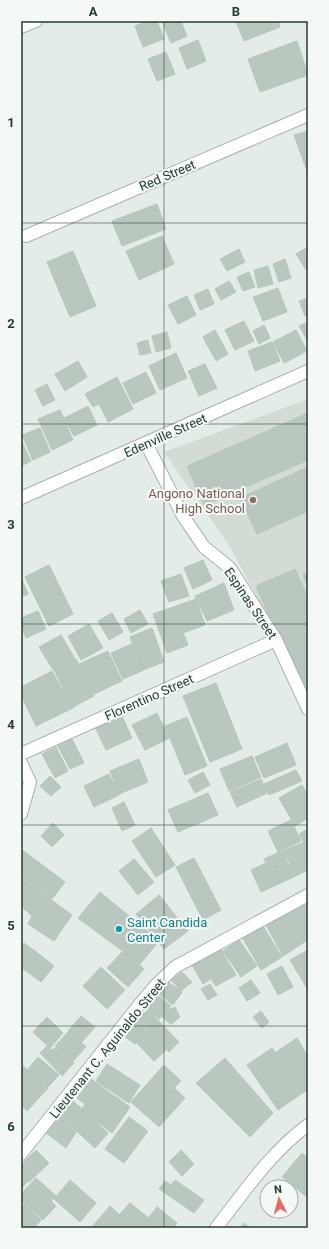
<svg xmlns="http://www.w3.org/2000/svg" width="329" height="1249" font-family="Roboto,sans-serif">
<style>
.built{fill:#d2dcd5}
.building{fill:#b9c7bf;stroke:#b7c5bc}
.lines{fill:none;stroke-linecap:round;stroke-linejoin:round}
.minor-casing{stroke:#a7b4ad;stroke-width:14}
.minor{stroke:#fff;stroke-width:12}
.grid{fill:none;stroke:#253d31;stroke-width:1;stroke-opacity:0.55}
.education-dot{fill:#8d6e63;stroke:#f4f9f6;stroke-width:1.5}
.culture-dot{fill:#0f9aa8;stroke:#f4f9f6;stroke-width:1.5}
.labels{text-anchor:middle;stroke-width:4;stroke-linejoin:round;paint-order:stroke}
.street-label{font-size:13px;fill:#253d31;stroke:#f4f9f6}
.education-label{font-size:13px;fill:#785e54;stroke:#f4f9f6;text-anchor:end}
.culture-label{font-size:13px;fill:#0d838f;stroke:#f4f9f6;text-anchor:start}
.neatline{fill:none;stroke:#253d31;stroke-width:1.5}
.grid-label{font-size:13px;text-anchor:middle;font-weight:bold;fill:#253d31}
</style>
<rect width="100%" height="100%" fill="#e4ece7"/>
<!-- built -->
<path class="built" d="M308 399V693L230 547 164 452Z"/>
<!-- building -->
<g class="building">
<path d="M149 21H157L164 39 143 47 135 26Z"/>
<path d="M162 21H181L187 36 171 43Z"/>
<path d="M236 21H278L280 27 244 41Z"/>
<path d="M198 40 206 61 187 69 179 48Z"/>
<path d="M297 41 308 75 260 92 248 59Z"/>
<path d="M166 52 175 74 157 81 148 59Z"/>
<path d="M308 131V171H307L294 135Z"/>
<path d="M157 204 166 229 122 246 112 221Z"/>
<path d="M162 236 174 264 139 280 126 251Z"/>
<path d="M308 247V268L306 270 296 254Z"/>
<path d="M239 249 245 262 227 271 220 259Z"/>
<path d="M73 251 96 306 70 317 47 262Z"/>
<path d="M285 259 291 278 279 282 273 264Z"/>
<path d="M268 266 273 284 258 288 254 270Z"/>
<path d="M249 272 255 287 243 291 237 277Z"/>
<path d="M229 281 236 292 221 300 215 289Z"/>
<path d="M278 288 287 312 263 321 253 297Z"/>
<path d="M208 289 214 304 200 310 194 295Z"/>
<path d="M187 296 196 315 178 324 168 305Z"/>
<path d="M308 298V314L305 316 299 301Z"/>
<path d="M244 321 254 341 235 350 225 330Z"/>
<path d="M308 322V341L299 326Z"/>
<path d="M264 325 270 338 259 344 253 331Z"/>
<path d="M215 330 228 354 216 361 203 337Z"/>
<path d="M296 330 307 351 284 363 273 342Z"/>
<path d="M167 332 171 348 156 352 152 336Z"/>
<path d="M148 340 151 353 140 355 137 343Z"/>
<path d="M272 342 280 361 255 371 248 351Z"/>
<path d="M176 353 187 378 160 390 149 366Z"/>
<path d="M78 361 87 377 65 391 55 374Z"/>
<path d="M205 364 217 388 199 396 188 371Z"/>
<path d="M146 372 156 393 133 404 123 383Z"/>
<path d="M117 377 133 409 108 422 99 404 93 407 85 394Z"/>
<path d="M47 384 55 400 43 406 35 390Z"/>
<path d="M88 406 97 425 74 436 64 418Z"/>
<path d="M60 410 73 440 52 450 38 419Z"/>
<path d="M308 413V460L204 505 187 466Z"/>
<path d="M40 428 50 452 33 460 22 435Z"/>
<path d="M21 440 31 461 21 466Z"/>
<path d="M308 467V511L257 534 240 498Z"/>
<path d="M203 560 212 580 193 589 184 568Z"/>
<path d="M49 565 73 614 49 626 25 577Z"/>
<path d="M295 569 308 598 307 702 256 586Z"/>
<path d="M308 572V587L303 575Z"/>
<path d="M181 574 189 596 169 602 161 581Z"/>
<path d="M21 578 28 594 21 597Z"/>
<path d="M224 583 234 610 207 621 195 596Z"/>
<path d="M196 599 205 625 183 633 188 645 167 653 153 614Z"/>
<path d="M140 610 148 624 131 633 124 619Z"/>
<path d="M38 611 46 629 26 638 21 626V618Z"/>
<path d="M112 613 123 632 109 640 98 621Z"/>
<path d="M89 624 103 648 81 660 68 636Z"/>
<path d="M152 628 164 662 143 670 130 637Z"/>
<path d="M61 635 75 659 53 670 39 647Z"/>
<path d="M132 644 144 670 123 679 111 653Z"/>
<path d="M108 651 122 681 94 694 79 664Z"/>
<path d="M76 659 94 696 73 707 54 670Z"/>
<path d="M52 671 73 708 36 726 21 695V687Z"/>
<path d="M216 683 242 749 210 762 183 696Z"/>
<path d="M157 713 169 738 145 750 132 725Z"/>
<path d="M121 714 132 738 106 750 95 727Z"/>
<path d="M187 717 207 766 185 775 165 726Z"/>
<path d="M72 739 84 763 70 769 58 746Z"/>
<path d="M287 743 296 765 264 778 255 757Z"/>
<path d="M56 747 68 771 55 778 42 754Z"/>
<path d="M252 756 261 777 229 791 220 769Z"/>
<path d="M139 759 148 782 119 794 110 771Z"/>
<path d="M296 770 302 781 269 795 264 784Z"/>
<path d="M203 772 210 785 195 793 188 780Z"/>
<path d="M109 774 119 795 94 807 84 786Z"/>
<path d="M50 776 61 787 51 796 40 786Z"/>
<path d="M261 779 267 793 237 807 230 792Z"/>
<path d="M302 785 308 796V818L295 826 279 798Z"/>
<path d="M208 793 218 815 178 832 168 810Z"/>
<path d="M124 802 135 825 122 831 112 808Z"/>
<path d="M291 820 301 841 278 852 268 831Z"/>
<path d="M53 823 64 835 52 847 41 836Z"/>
<path d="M151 828 175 865 156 877 132 841Z"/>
<path d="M308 829V850L299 834Z"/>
<path d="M304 842 308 851V870L283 882 278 870 290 864 283 851Z"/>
<path d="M21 849 65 882 52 899 21 876Z"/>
<path d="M282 851 288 864 277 869 283 882 261 892 251 870 266 863 264 859Z"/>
<path d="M194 858 221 910 203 920 176 867Z"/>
<path d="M134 859 154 882 138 895 119 871Z"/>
<path d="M23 879 72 915 54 941 28 924 32 916 21 906V883Z"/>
<path d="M100 892 159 941 140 964 78 918Z"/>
<path d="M159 895 188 931 164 949 136 914Z"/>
<path d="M308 899V942L307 943 288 911Z"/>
<path d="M288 910 306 941 283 956 265 923Z"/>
<path d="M263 926 282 957 261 970 242 937Z"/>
<path d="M239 940 257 966 241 977 223 951Z"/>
<path d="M24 943 39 954 26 971 21 967V947Z"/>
<path d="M220 948 236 975 216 986 211 979 203 984 192 965Z"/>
<path d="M308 950V990L290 960Z"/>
<path d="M123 951 144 969 128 987 107 968Z"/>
<path d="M39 954 54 966 41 982 26 971Z"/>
<path d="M282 966 293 987 278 995 267 974Z"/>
<path d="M101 967 125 990 107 1009 83 986Z"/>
<path d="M182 972 192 982 181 991 171 980Z"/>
<path d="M251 980 260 993 247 1001 239 988Z"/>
<path d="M168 982 182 992 173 1005 159 994Z"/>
<path d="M210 984 217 995 208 1000 201 989Z"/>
<path d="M158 995 171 1006 159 1019 146 1008Z"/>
<path d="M175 1007 180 1017 171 1024 162 1017 166 1011Z"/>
<path d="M148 1010 179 1042 169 1052 137 1019Z"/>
<path d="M261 1011 269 1022 262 1028 253 1017Z"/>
<path d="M81 1016 95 1027 81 1043 68 1031Z"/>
<path d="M47 1017 63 1033 50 1048 33 1032Z"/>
<path d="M137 1020 147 1031 135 1044 124 1036Z"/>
<path d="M69 1031 86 1047 72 1062 55 1046Z"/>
<path d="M148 1031 166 1050 154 1061 136 1042Z"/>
<path d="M297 1038 308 1057V1090L301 1094 275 1053Z"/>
<path d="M47 1046 52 1050 55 1048 74 1063 62 1076 40 1053Z"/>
<path d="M272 1048 301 1094 278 1110 247 1065Z"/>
<path d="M38 1057 59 1075 48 1087 28 1069Z"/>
<path d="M225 1058 273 1113 250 1137 196 1083Z"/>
<path d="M21 1064 48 1088 27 1111 21 1105Z"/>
<path d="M107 1064 140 1085 129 1103 96 1081Z"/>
<path d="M164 1065 181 1081 174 1088 185 1098 159 1127 131 1102Z"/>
<path d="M91 1079 130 1107 112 1133 81 1110 85 1104 77 1098Z"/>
<path d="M72 1100 108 1133 95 1148 59 1115Z"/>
<path d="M60 1117 76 1132 66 1148 46 1133Z"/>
<path d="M129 1117 148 1131 124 1163 105 1149Z"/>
<path d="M36 1150 49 1163 29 1182 21 1173V1165Z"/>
<path d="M181 1150 194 1164 182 1176 169 1162Z"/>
<path d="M302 1153 308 1158V1198L282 1177Z"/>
<path d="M21 1175 28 1181 21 1189Z"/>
<path d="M36 1178 56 1196 51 1201 56 1206 43 1220 21 1200V1194Z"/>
<path d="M70 1180 96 1203 80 1222 54 1199Z"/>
<path d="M175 1180 204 1200 194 1213 159 1189 165 1181 171 1185Z"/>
<path d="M130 1203 161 1228H135L119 1215Z"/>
<path d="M24 1204 41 1220 34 1228H21V1208Z"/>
<path d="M110 1206 134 1228H91Z"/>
<path d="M157 1207 177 1223 173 1228H163L149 1217Z"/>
<path d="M244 1223 250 1228H240Z"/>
</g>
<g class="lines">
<defs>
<g id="minor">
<path d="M21 27 36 21"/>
<path d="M26 236 308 115"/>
<path d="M146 443 183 516 204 547 230 568 276 640 308 709"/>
<path d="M21 498 308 371"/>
<path d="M21 754 276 640"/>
<path d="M21 763 30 782 21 814"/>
<path d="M21 1154 140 1004 156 985 175 967 308 895"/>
<path d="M216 1228C245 1191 270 1153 308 1125"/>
</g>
</defs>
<!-- minor casing -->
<use href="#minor" class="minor-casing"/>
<!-- minor -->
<use href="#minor" class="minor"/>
</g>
<!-- grid -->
<path class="grid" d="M164 21V1228M21 223H308M21 424H308M21 624H308M21 825H308M21 1026H308"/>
<!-- markers -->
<circle class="education-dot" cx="253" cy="500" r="4"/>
<circle class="culture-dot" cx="119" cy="929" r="4"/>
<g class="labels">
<!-- street labels -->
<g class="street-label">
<text transform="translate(167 175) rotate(-23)" y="5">Red Street</text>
<text transform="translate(165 435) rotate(-24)" y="5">Edenville Street</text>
<text transform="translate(251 603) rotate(56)" y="5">Espinas Street</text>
<text transform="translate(149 697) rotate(-24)" y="5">Florentino Street</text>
<text transform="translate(107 1048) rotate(-51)" y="5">Lieutenant C. Aguinaldo Street</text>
</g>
<!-- education labels -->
<g class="education-label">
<text x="245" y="498">Angono National<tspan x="245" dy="15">High School</tspan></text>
</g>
<!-- culture labels -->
<g class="culture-label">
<text x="127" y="927">Saint Candida<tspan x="127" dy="15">Center</tspan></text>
</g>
</g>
<!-- border -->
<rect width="329" height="1249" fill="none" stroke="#f4f9f6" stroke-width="44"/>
<!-- north arrow -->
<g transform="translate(279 1199) rotate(354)"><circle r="19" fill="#f4f9f6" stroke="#a1aea7"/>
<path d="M0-3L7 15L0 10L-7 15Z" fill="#e76b67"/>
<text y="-6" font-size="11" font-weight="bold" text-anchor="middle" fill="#253d31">N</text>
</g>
<rect x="22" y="22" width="285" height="1205" class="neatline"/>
<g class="grid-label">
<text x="93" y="16">A</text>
<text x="236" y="16">B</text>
<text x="11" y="127">1</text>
<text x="11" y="328">2</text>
<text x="11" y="529">3</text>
<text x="11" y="729">4</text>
<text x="11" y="930">5</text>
<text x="11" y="1131">6</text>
</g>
</svg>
